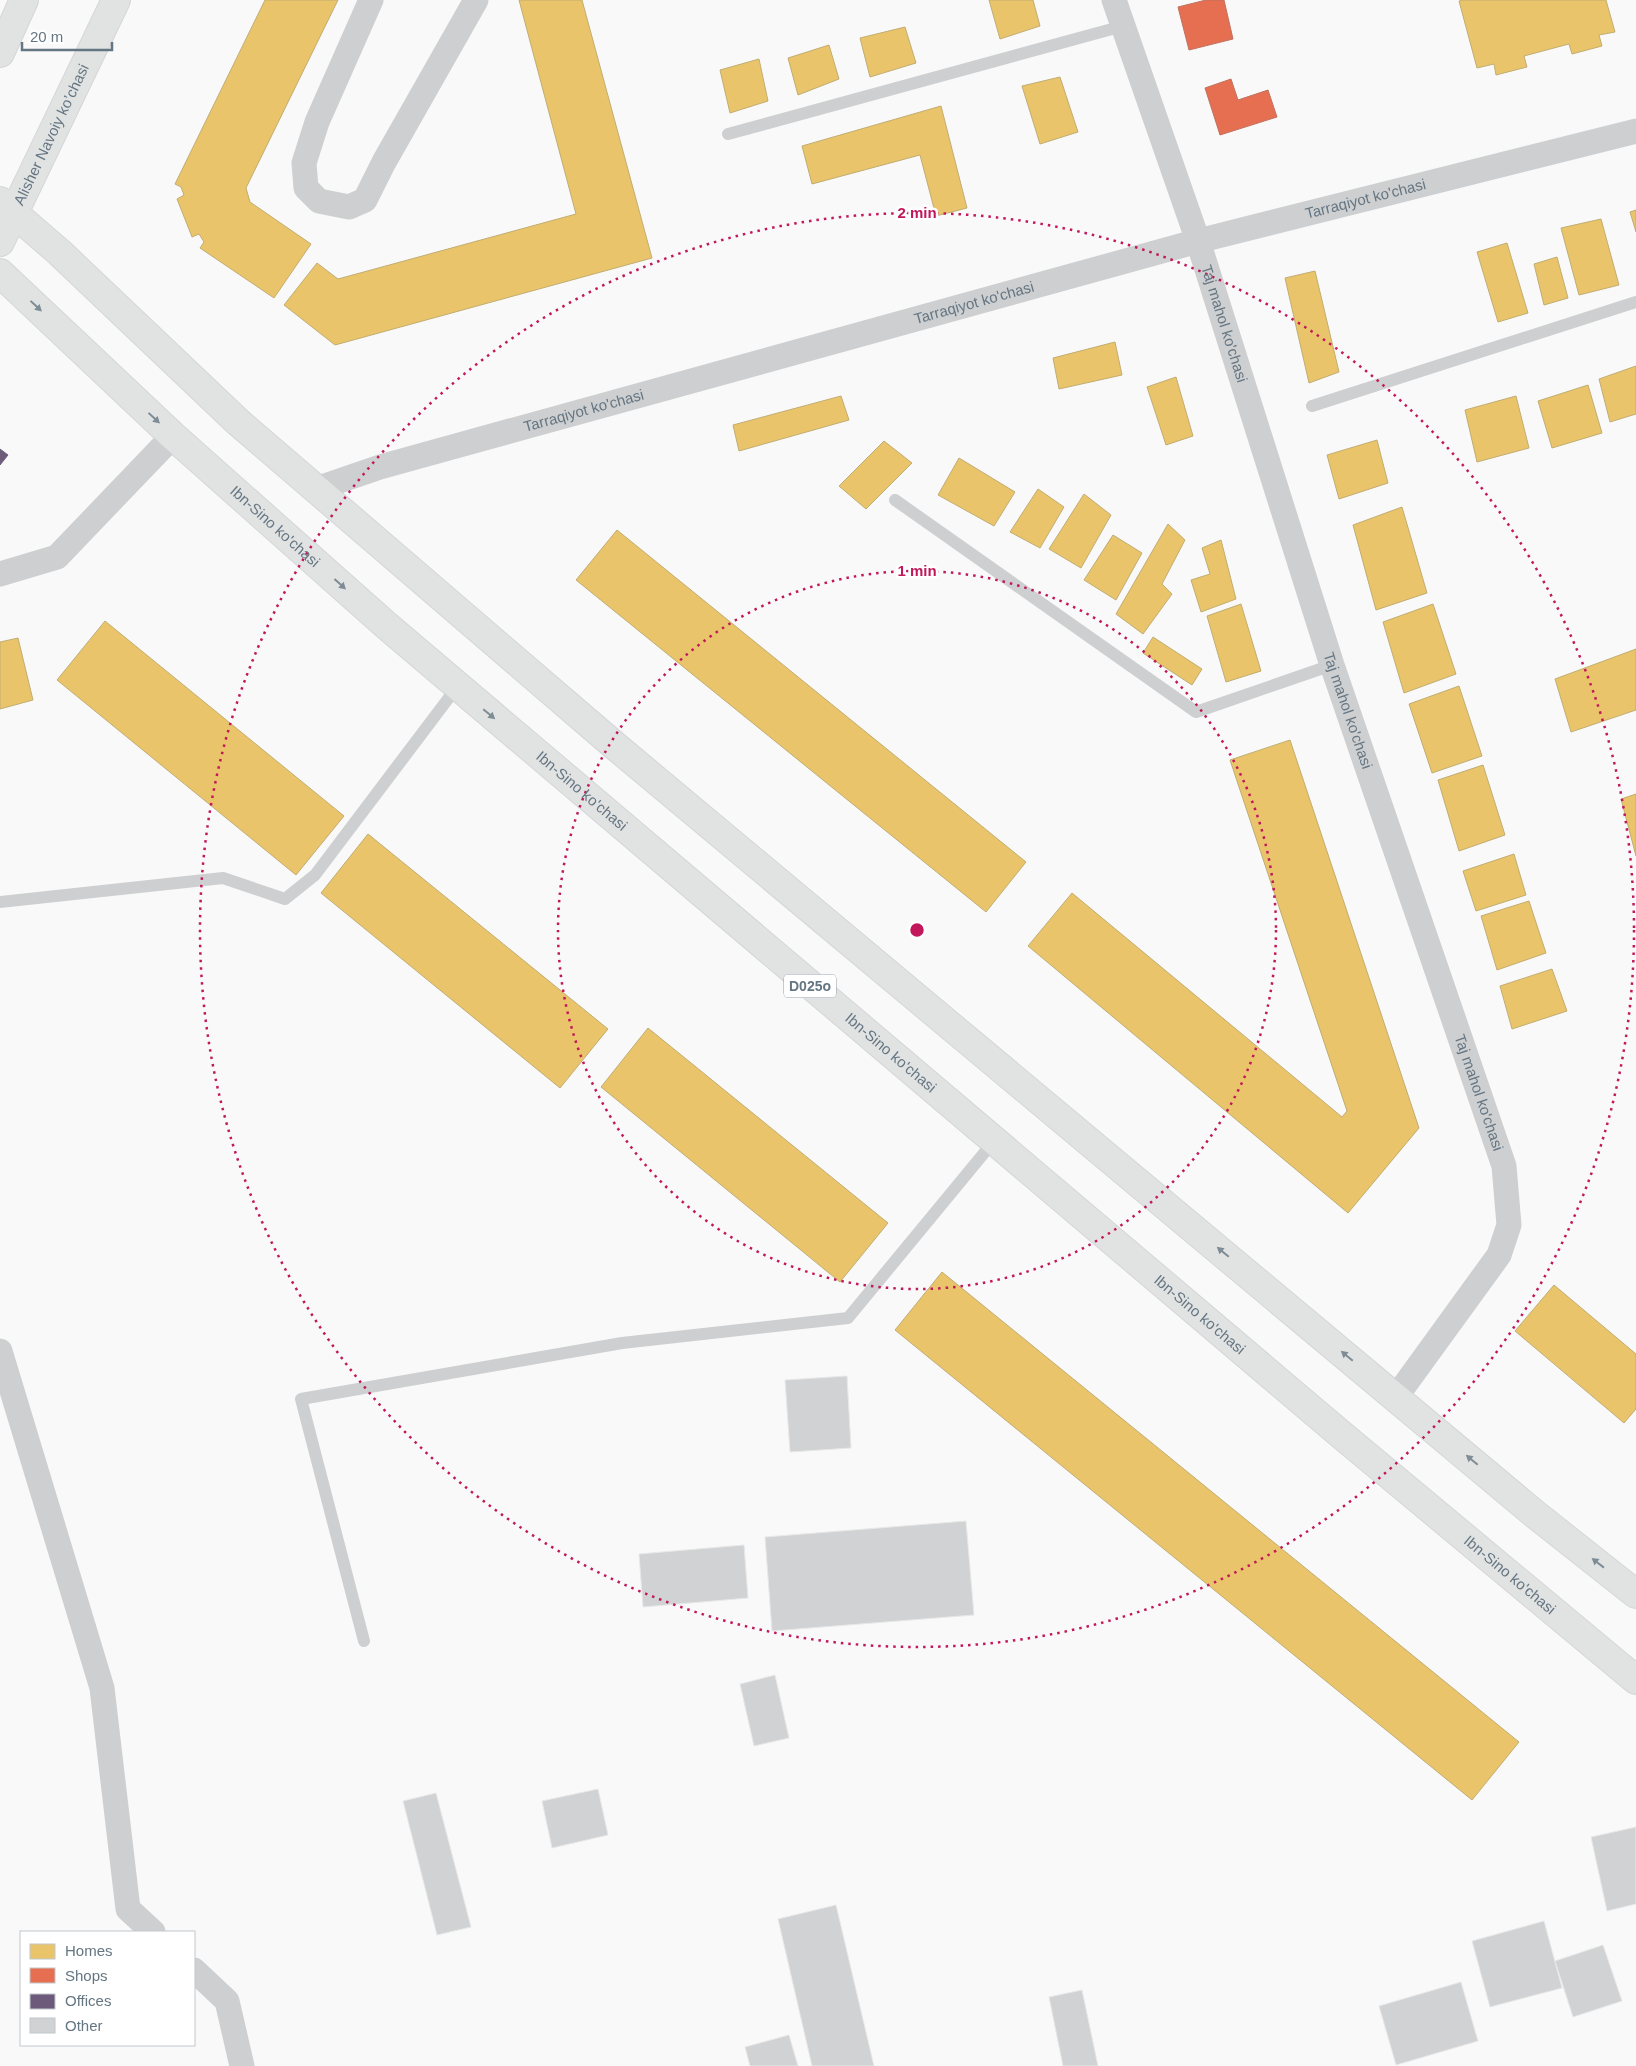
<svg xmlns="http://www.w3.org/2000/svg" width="1636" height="2066" font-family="Arial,sans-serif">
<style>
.homes{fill:#e9c46a;stroke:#c1ad72}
.shops{fill:#e76f51;stroke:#c07160}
.offices{fill:#6d597a;stroke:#6b627d}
.building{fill:#d0d2d3;stroke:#e8e8e8}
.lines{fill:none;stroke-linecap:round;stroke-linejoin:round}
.primary-casing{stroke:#d5d6d7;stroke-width:30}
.service{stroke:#cecfd0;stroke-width:12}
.minor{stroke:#cecfd0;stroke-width:25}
.primary{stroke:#e1e2e2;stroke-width:28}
.oneway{fill:#7e8c96}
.ring{fill:none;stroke:#c2185b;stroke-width:2.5;stroke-dasharray:2.5 5}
.labels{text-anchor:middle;stroke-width:5;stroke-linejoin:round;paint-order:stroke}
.shield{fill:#fff;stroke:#939fa8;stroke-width:1}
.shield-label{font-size:14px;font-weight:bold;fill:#657683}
.street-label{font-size:15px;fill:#657683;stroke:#fff}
.centre{fill:#c2185b;stroke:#fff;stroke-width:2.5}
.ring-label{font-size:15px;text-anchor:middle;font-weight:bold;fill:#c2185b;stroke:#fff;stroke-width:5;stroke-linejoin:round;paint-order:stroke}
</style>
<rect width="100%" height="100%" fill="#f9f9f9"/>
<!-- homes -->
<g class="homes">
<path d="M265 0H338L246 188 250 202 311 244 274 298 200 248 204 242 199 234 192 237 177 199 184 195 181 187 175 184Z"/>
<path d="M519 0H582L652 258 335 345 284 305 317 263 338 279 576 214Z"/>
<path d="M989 0H1033L1040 26 1000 39Z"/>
<path d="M1463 0H1606L1615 32 1599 35 1602 46 1572 54 1569 44 1524 56 1527 67 1496 75 1494 64 1477 68 1459 1Z"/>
<path d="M905 27 916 63 870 77 860 38Z"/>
<path d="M829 45 839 79 798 95 788 58Z"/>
<path d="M759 59 768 101 730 113 720 70Z"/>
<path d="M1060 77 1078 132 1040 144 1022 86Z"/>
<path d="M941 106 967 208 936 216 920 155 812 184 802 146Z"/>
<path d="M1636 210V232L1630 212Z"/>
<path d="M1601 219 1619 285 1579 295 1561 228Z"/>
<path d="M1507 243 1528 313 1498 322 1477 252Z"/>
<path d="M1557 257 1568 298 1544 305 1534 264Z"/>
<path d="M1315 271 1339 372 1309 383 1285 278Z"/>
<path d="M1115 342 1122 375 1059 389 1053 358Z"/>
<path d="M1636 366V414L1610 422 1599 379Z"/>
<path d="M1176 377 1193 436 1166 445 1147 387Z"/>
<path d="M1588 385 1602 433 1552 448 1538 401Z"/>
<path d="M841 396 849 420 739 451 733 425Z"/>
<path d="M1516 396 1529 448 1477 462 1465 410Z"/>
<path d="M1377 440 1388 483 1339 499 1327 455Z"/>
<path d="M884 441 912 463 866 509 839 486Z"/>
<path d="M959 458 1015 492 994 526 938 495Z"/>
<path d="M1038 489 1064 507 1040 548 1010 532Z"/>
<path d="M1084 494 1111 515 1081 568 1049 549Z"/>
<path d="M1402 507 1427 593 1376 610 1353 525Z"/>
<path d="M1168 524 1185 540 1162 584 1172 594 1143 634 1116 614Z"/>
<path d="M617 530 1026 862 986 912 576 580Z"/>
<path d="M1113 535 1142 553 1116 600 1084 580Z"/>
<path d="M1221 540 1236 599 1201 612 1191 580 1210 574 1202 548Z"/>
<path d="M1241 604 1261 671 1226 682 1207 616Z"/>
<path d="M1433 604 1456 674 1404 693 1383 622Z"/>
<path d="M105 621 344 816 296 875 57 680Z"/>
<path d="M1153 637 1202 669 1192 685 1143 653Z"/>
<path d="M18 638 33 700 0 709V642Z"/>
<path d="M1636 649V710L1571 732 1555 679Z"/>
<path d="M1459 686 1482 756 1432 773 1409 704Z"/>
<path d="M1290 740 1419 1128 1348 1213 1028 946 1072 893 1342 1117 1347 1111 1230 760Z"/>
<path d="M1483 765 1505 835 1459 851 1438 780Z"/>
<path d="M1636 794V856L1621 799Z"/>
<path d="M368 834 608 1029 560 1088 321 893Z"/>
<path d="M1514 854 1526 895 1476 911 1463 871Z"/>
<path d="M1529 901 1546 953 1497 970 1481 916Z"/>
<path d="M1552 969 1567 1011 1512 1029 1500 986Z"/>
<path d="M648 1028 888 1223 840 1282 601 1087Z"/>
<path d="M942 1272 1519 1742 1472 1800 895 1330Z"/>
<path d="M1554 1285 1636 1354V1409L1624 1423 1515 1331Z"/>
</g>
<!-- shops -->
<g class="shops">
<path d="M1206 0H1224L1233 39 1189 50 1178 7Z"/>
<path d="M1231 79 1238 100 1268 90 1277 117 1220 135 1205 88Z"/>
</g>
<!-- offices -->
<path class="offices" d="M0 449 8 455 0 465Z"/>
<!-- building -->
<g class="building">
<path d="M847 1376 851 1448 790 1452 785 1380Z"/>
<path d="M966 1521 974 1615 772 1631 765 1537Z"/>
<path d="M744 1545 748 1598 643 1607 639 1554Z"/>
<path d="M775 1675 789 1738 754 1746 740 1684Z"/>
<path d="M598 1789 608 1835 552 1848 542 1801Z"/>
<path d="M436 1793 471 1927 437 1935 403 1801Z"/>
<path d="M1636 1827V1904L1607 1911 1591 1837Z"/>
<path d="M836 1905 874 2066H812L778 1919Z"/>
<path d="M1544 1921 1562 1988 1490 2007 1472 1941Z"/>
<path d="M1603 1945 1622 2001 1573 2017 1555 1961Z"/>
<path d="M1461 1982 1478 2041 1396 2065 1379 2006Z"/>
<path d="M1082 1990 1098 2066H1063L1049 1997Z"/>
<path d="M789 2035 798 2066H750L745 2047Z"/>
</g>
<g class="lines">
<defs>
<g id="primary">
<path d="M0 53 24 0"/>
<path d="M0 201 59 252 238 422 614 745 1536 1515 1636 1594"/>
<path id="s3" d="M0 242 116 0"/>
<path id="s4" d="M0 273 173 436 387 626 1344 1437 1636 1680"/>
</g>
</defs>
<!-- primary casing -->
<use href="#primary" class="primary-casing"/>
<!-- service -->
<g class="service">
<path d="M728 134 1123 26"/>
<path d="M1312 406 1636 302"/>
<path d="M895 500 1196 712 1332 665"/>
<path d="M0 902 223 878 285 899 315 875 457 687"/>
<path d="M364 1641 301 1399 622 1343 848 1318 994 1141"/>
</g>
<!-- minor -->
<g class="minor">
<path d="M371 0 317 122 304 163 306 188 319 201 349 207 365 200 384 162 476 0"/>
<path id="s1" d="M1114 0 1198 241 1332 665 1504 1166 1509 1225 1499 1255 1396 1397"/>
<path id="s2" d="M316 489 380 467 1198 241 1636 131"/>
<path d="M0 574 57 557 173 436"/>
<path d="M0 1351 102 1688 128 1909 153 1932"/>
<path d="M194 1970 227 2001 242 2066"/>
</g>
<!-- primary -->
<use href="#primary" class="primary"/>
</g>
<!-- one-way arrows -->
<defs><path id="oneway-solid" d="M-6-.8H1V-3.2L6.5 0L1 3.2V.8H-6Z" transform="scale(1.25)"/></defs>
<g class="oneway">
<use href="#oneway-solid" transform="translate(36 306) rotate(43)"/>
<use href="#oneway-solid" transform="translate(154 418) rotate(43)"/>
<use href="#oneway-solid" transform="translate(340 584) rotate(42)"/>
<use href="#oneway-solid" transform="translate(489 714) rotate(40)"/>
<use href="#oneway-solid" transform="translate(1223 1252) rotate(-140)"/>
<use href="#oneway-solid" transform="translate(1347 1356) rotate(-140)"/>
<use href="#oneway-solid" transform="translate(1472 1460) rotate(-140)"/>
<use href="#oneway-solid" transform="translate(1598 1563) rotate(-142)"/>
</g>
<!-- distance rings -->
<g class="ring">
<circle cx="917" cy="930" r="359"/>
<circle cx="917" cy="930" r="717"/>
</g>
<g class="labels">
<!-- shield labels -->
<rect class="shield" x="784" y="974.5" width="52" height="23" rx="4"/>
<g class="shield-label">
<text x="810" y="991">D025o</text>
</g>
<!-- street labels -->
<g class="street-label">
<text dy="5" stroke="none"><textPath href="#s3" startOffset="119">Alisher Navoiy ko’chasi</textPath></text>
<text dy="5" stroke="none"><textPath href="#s2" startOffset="1089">Tarraqiyot ko'chasi</textPath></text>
<text dy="5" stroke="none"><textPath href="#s2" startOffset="684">Tarraqiyot ko'chasi</textPath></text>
<text dy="5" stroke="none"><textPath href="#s1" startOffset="342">Taj mahol ko'chasi</textPath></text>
<text dy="5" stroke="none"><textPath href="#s2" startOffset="279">Tarraqiyot ko'chasi</textPath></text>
<text dy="5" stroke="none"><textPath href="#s4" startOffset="374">Ibn-Sino ko'chasi</textPath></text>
<text dy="5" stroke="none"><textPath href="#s1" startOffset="748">Taj mahol ko'chasi</textPath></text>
<text dy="5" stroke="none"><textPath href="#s4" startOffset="779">Ibn-Sino ko'chasi</textPath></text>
<text dy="5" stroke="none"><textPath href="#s4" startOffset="1184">Ibn-Sino ko'chasi</textPath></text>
<text dy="5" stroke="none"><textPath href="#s1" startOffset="1152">Taj mahol ko'chasi</textPath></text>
<text dy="5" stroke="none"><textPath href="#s4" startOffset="1589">Ibn-Sino ko'chasi</textPath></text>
<text dy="5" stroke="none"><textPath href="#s4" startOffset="1994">Ibn-Sino ko'chasi</textPath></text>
</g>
</g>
<circle cx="917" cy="930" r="8" class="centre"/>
<g class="ring-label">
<text x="917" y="218">2 min</text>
<text x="917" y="576">1 min</text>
</g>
<!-- legend -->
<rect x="20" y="1931" width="175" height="115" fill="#ffffff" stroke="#c1c8cd"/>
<rect x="30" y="1944" width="25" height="15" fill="#e9c46a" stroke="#c1c8cd"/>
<text x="65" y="1956" font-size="15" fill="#657683">Homes</text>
<rect x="30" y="1968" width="25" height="15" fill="#e76f51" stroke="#c1c8cd"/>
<text x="65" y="1981" font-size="15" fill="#657683">Shops</text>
<rect x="30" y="1994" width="25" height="15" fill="#6d597a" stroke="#c1c8cd"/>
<text x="65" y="2006" font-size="15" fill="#657683">Offices</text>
<rect x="30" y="2018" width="25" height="15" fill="#d0d2d3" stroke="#c1c8cd"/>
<text x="65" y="2031" font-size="15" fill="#657683">Other</text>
<!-- scale -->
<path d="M22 42v8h90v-8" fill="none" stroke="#657683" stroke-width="2.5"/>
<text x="30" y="42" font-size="15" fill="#657683" stroke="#ffffff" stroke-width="4" paint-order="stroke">20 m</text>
</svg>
